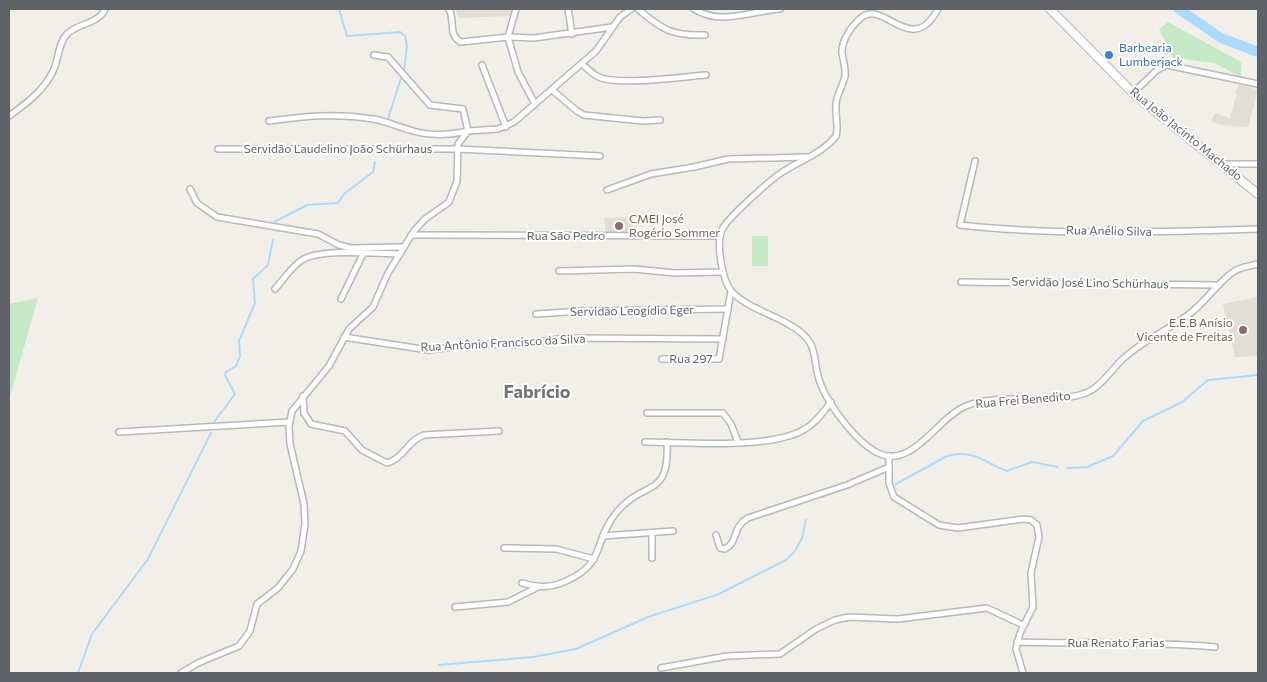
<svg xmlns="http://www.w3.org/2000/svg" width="1267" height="682" font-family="Commissioner,sans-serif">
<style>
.education{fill:#e1ded6}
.green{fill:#c5e8c5}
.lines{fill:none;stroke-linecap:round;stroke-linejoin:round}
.stream{stroke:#aadaff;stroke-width:2}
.river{stroke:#aadaff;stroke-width:10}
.street-casing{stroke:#b5b8bc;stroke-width:8}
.secondary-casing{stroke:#b6babf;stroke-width:10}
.street{stroke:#fff;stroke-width:5}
.secondary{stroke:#fff;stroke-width:8}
.shop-dot{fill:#3f7fe0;stroke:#fff;stroke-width:2}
.education-dot{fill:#8d6e63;stroke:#fff;stroke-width:2}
.labels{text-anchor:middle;stroke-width:4;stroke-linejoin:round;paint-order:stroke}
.shop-label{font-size:12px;fill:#366cbe;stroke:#fff;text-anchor:start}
.street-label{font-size:12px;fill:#5f6368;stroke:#fff}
.education-label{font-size:12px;fill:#785e54;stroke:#fff;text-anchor:start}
.district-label{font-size:18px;font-weight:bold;fill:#70757a;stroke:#fff}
</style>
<rect width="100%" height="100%" fill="#f1efe8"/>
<!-- education -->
<g class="education">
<path d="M455 9H513L511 16 459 18Z"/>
<path d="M1240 84 1258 90 1248 127 1221 125 1211 121 1215 113 1230 118 1237 93 1235 92Z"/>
<path d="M633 217 634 234 606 235 604 218Z"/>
<path d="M1258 297V356L1235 357 1223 304Z"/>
</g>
<!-- green -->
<g class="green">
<path d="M1168 22 1241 62V77L1214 63 1173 58 1159 29Z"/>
<rect x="752" y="236" width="16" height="30"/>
<path d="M38 298 9 400V304Z"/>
</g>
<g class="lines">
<!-- stream -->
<g class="stream">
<path d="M339 9 347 36 400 32 405 36 407 46 404 70"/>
<path d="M387 122 401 78"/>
<path d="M274 222 307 205 338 203 344 194 373 172 375 162"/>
<path d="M214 422 235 394 225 375 226 372 236 366 240 356 239 341 255 303 253 279 268 265 273 240"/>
<path d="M1067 468 1087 467 1113 456 1143 421 1182 402 1208 380 1258 375"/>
<path d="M896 484 947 456C974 449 984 462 1007 471L1032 462 1058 467"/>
<path d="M439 665 533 657 576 649 648 617 719 594 786 560 795 551 802 538 806 520"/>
<path d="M78 673 92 634 148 559 211 433"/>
</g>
<!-- river -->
<path class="river" d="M1179 9 1221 38 1258 52"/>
<defs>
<g id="street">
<path d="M449 9C455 20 448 36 461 42L508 37 534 38 612 27"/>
<path d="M516 9 508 37 518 72 535 104"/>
<path d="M568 9 572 34"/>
<path d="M638 9C662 30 673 36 705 35"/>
<path d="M694 9C721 26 751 11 780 9"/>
<path d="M938 9C912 58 884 0 862 17 853 24 841 40 842 53 843 60 846 68 845 76 843 86 836 95 836 105 835 116 839 126 836 136 823 153 799 161 781 173 770 180 729 217 723 228 715 242 722 280 732 292 746 307 772 314 790 325 823 344 810 359 821 385 830 407 857 443 878 453 912 470 938 417 966 406 1001 391 1059 407 1090 391 1104 384 1113 367 1125 357 1144 340 1168 330 1188 315 1205 303 1216 284 1233 272 1240 267 1250 266 1258 264"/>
<path d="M582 64C588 69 594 76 601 78 624 85 681 77 706 75"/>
<path d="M482 65 506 127"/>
<path d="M552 90 577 111 584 115 643 121 660 120"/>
<path d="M1133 93 1157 70 1167 65 1258 84"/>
<path d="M9 116C27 103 45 90 54 69 59 57 58 44 67 34 78 23 99 24 105 9"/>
<path d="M269 121C305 116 337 113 373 119 386 121 398 127 410 130 428 136 450 135 468 131L463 109 430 105 388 57 374 55"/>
<path d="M218 149H457L600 156"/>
<path d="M975 161 960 225C1058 236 1159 232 1258 229"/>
<path d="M1223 164H1258"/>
<path d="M190 189 197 203 217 217 318 234 339 245 351 248 403 247"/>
<path d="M607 190 651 174 694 167 728 159 807 157"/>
<path d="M411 235 720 236"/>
<path d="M559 271 634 269 675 273 722 272"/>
<path d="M961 282 1219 285"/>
<path d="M275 289C283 280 291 267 302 260 321 248 374 254 399 254"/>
<path d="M341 299 363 254"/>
<path d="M536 314 582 311 728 309"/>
<path d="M344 337 428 350 481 344 513 345 566 338 723 339"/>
<path d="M662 359H719L731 291"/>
<path d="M303 396 304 413 311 424 345 431 362 450 387 463C403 459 408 440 424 435L499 431"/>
<path d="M647 413H723L731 424 738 442"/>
<path d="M119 432 290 422"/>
<path d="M645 442C686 442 771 450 805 429 816 423 823 412 831 402"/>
<path d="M889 456V483L894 497 939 525 958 528 1023 519 1031 520 1037 525 1039 537 1031 573 1033 607 1020 633 1016 649 1023 673"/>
<path d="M716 535 720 548 725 549C739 542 731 528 748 518L847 485 889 467"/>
<path d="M603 536 673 531"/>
<path d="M504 548 556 549 594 559"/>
<path d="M652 558V533"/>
<path d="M522 583C539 588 551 588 566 581 606 564 593 541 616 513 643 479 670 500 667 442"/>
<path d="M455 607 508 602 538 587"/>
<path d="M1017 642C1083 644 1149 641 1215 647"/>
<path d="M661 668 727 656 780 654 816 629 835 620 849 617 898 619 987 608 1023 625"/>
<path d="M181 673 198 663 239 646 250 631 257 604 278 588 293 569 301 551 305 524 304 504 290 444 289 426 292 411 329 366 349 329 373 307 388 273 414 231 425 219 449 202 457 181 458 144 468 131 498 129 514 122 596 51 620 17 631 9"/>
</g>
<path id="secondary" d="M1050 9 1133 93 1258 194"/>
</defs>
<!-- street casing -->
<use href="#street" class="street-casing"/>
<!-- secondary casing -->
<use href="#secondary" class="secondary-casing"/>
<!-- street -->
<use href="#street" class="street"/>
<!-- secondary -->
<use href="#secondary" class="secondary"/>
</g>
<!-- markers -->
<circle class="shop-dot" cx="1109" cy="55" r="5"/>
<g class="education-dot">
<circle cx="619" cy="226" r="5"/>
<circle cx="1243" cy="330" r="5"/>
</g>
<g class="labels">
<!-- shop labels -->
<g class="shop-label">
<text x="1119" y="52">Barbearia<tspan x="1119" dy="14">Lumberjack</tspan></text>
</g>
<!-- street labels -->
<g class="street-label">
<text transform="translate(1186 134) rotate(39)" y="4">Rua João Jacinto Machado</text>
<text x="338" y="153">Servidão Laudelino João Schürhaus</text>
<text transform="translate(1109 231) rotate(1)" y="4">Rua Anélio Silva</text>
<text x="566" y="240">Rua São Pedro</text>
<text transform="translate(1090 283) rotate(1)" y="4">Servidão José Lino Schürhaus</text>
<text transform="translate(632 311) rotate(-1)" y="4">Servidão Leogídio Eger</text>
<text transform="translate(503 343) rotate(-3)" y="4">Rua Antônio Francisco da Silva</text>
<text x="691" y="363">Rua 297</text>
<text transform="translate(1023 400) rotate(-5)" y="4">Rua Frei Benedito</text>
<text x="1116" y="647">Rua Renato Farias</text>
</g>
<!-- education labels -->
<g class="education-label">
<text x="629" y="223">CMEI José<tspan x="629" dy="14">Rogério Sommer</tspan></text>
<text x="1233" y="327" text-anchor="end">E.E.B Anísio<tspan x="1233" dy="14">Vicente de Freitas</tspan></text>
</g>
<!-- district labels -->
<g class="district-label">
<text x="537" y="398">Fabrício</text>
</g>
</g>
<!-- border -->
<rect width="1267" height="682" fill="none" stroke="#5f6368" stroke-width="20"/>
</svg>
